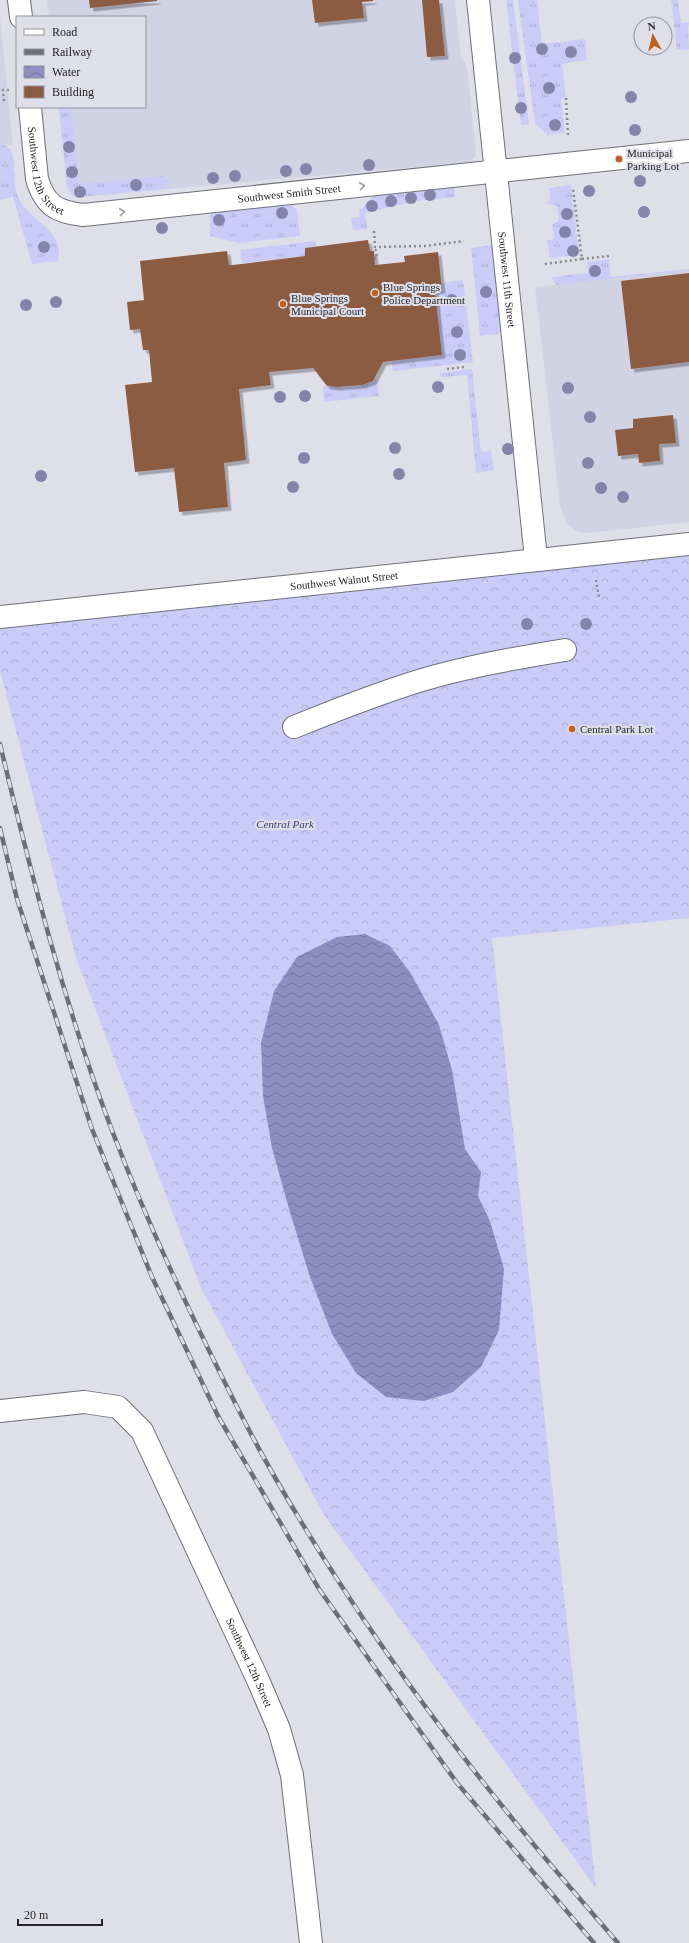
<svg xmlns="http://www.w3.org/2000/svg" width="689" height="1943" font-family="Georgia,serif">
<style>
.built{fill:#d1d2e4}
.grass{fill:url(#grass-tufts)}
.forest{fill:url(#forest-crowns)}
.water{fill:url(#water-waves)}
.building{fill:#8b5c43;filter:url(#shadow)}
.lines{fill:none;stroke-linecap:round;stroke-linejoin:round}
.minor-casing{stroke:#6f6f79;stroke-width:24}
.path{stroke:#888890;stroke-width:2.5;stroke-dasharray:2 3;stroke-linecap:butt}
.minor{stroke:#fff;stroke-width:22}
.rail-casing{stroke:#6e6e75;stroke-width:4.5}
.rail{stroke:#dfdfea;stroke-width:3;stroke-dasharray:9;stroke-linecap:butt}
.tree{fill:#8583aa}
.oneway{stroke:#9c9c9e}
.poi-dot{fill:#c16020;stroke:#dfdfea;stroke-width:1.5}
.labels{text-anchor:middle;stroke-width:4;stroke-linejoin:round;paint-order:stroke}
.poi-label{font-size:11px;fill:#242428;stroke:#dfdfea;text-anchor:start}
.street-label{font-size:11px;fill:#242428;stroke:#dfdfea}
.park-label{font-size:11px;font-style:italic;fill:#3c3775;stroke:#dfdfea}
</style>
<defs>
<pattern id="grass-tufts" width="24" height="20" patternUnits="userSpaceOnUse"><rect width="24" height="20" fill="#caccf7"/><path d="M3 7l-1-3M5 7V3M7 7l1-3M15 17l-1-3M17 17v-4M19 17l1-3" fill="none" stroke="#adafd4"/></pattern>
<pattern id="forest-crowns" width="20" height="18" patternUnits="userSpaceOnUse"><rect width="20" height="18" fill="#caccf7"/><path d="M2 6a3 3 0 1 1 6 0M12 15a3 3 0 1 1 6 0" fill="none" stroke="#adafd4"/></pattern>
<pattern id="water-waves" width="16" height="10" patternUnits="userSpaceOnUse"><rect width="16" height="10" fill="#8e8ec0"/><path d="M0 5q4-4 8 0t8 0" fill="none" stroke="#74749c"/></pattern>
<filter id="shadow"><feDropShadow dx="3.5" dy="3.5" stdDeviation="0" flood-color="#0004"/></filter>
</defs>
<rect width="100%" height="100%" fill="#dfdfea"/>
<!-- built -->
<g class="built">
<path d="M47 0H455L461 59 465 62 468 73 476 156 469 162 460 163 78 197 73 196 67 187 59 107H145V17H49Z"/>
<path d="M0 16 13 145 0 146Z"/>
<path d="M689 270V522L588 533 576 531 567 523 560 506 535 287Z"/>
</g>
<!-- grass -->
<g class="grass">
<path d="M506 0H513L529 124 521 125Z"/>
<path d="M518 0H537L542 44 585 39 587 60 562 64 566 98 561 99 565 133 548 135 535 123Z"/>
<path d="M671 0H678L681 23 689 22 688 27 689 49 687 50 677 49Z"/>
<path d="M59 107H71L79 184 164 176 168 180 169 187 165 189 78 197 73 196 67 187Z"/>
<path d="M0 144 8 147 12 152C16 167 12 185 19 199 31 222 66 231 58 261L32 264 13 197 0 200Z"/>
<path d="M571 185 579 255 550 258 547 240 554 239 552 224 559 221 557 206 546 203 550 200 549 188Z"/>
<path d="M454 187 455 197 417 201 365 213 367 229 353 230 351 218 360 217 359 209H362L373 196Z"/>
<path d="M287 204 297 209 300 236 239 243 210 236V216L214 213Z"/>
<path d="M316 241V246L305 248V256L242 263 240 250Z"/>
<path d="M494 245 502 331 497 334 480 336 471 248Z"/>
<path d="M609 259 611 277 689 269V270L556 285 551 277 588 273 587 262Z"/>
<path d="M463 280 473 362 393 371 392 361 442 355 435 291 442 290 441 283Z"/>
<path d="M472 369 481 452 491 451 494 470 476 473 467 375 441 377 440 373Z"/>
<path d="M377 379 379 396 324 402 323 386C343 388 358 387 377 379Z"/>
</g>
<!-- forest -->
<path class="forest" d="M689 544V918L492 938 596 1888 324 1515 201 1288 76 958 0 671V617Z"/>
<!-- water -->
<path class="water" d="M365 934 390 946 410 972 439 1025 452 1070 465 1149 481 1172 478 1196 490 1221 504 1269 499 1330 481 1367 453 1392 424 1401 386 1397 356 1373 332 1334 310 1277 289 1209 272 1148 263 1096 261 1043 274 991 297 957 337 937Z"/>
<!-- building -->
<g class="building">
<path d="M89 0H157V1L90 8Z"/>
<path d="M312 0H373V1L362 2 364 18 315 23Z"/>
<path d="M422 0H439L445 56 427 57Z"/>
<path d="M368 240 370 251H374L375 265 405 262 404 256 438 252 442 290 435 291 442 355 383 362 373 381 362 385 337 387 327 386 313 368 269 372 271 385 239 389 246 460 224 463 228 507 179 512 174 468 135 472 125 385 152 382 149 350H143L140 329 130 330 127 302 144 300 140 261 227 251 229 265H233L305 256V248Z"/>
<path d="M689 273V362L631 369 621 281Z"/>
<path d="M673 415 676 443 659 444 660 461 639 463 638 454 618 456 615 430 633 428V419Z"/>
</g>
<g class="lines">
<defs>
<g id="minor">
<path d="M19 0 21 17"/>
<path id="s1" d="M478 0 536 559"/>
<path id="s2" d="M30 107 37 179C45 205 56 212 83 215L689 151"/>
<path id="s3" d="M0 617 689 544"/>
<path d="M294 727C336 710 379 693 422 680 469 666 517 658 565 650"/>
<path id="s4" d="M0 1411 84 1402 118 1407 142 1431 258 1680 279 1729 292 1775 311 1943"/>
</g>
</defs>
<!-- minor casing -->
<use href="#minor" class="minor-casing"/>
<!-- path -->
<g class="path">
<path d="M566 98 568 136"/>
<path d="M4 101 3 90H10"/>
<path d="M374 231 375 247 425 246 464 241"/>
<path d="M374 258H377L375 247"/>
<path d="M582 259 609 256"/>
<path d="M545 264 582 259 573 189"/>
<path d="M447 369 464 367"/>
<path d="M596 580 599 597"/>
</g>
<!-- minor -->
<use href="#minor" class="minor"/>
<defs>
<g id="rail">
<path d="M0 744C31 874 65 1008 113 1133 139 1201 169 1268 201 1334 224 1381 247 1429 273 1474 341 1593 421 1706 507 1812 543 1857 581 1900 618 1943"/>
<path d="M0 828 17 899 92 1129 152 1277 218 1416 319 1589 457 1783 594 1943"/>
</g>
</defs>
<!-- rail casing -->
<use href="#rail" class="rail-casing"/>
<!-- rail -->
<use href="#rail" class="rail"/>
</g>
<!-- trees -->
<g class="tree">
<circle cx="542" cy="49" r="6"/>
<circle cx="571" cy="52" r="6"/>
<circle cx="515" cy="58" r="6"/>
<circle cx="549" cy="88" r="6"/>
<circle cx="631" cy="97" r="6"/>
<circle cx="521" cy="108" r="6"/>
<circle cx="555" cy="125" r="6"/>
<circle cx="635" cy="130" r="6"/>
<circle cx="69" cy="147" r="6"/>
<circle cx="369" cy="165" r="6"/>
<circle cx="306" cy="169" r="6"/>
<circle cx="286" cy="171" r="6"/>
<circle cx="72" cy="172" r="6"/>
<circle cx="235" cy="176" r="6"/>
<circle cx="213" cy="178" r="6"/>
<circle cx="640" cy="181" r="6"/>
<circle cx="136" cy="185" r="6"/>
<circle cx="589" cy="191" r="6"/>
<circle cx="80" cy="192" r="6"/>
<circle cx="430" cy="195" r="6"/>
<circle cx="411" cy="198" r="6"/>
<circle cx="391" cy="201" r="6"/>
<circle cx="372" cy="206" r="6"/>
<circle cx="644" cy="212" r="6"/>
<circle cx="282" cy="213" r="6"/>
<circle cx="567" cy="214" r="6"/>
<circle cx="219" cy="220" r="6"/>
<circle cx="162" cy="228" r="6"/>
<circle cx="565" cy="232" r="6"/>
<circle cx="44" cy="247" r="6"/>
<circle cx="573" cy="251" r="6"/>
<circle cx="595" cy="271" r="6"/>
<circle cx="486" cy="292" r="6"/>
<circle cx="452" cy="300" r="6"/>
<circle cx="56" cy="302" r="6"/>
<circle cx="26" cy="305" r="6"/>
<circle cx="457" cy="332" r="6"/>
<circle cx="460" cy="355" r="6"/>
<circle cx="438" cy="387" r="6"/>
<circle cx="568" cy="388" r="6"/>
<circle cx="305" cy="396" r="6"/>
<circle cx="280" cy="397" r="6"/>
<circle cx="590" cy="417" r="6"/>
<circle cx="395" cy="448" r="6"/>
<circle cx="508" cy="449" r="6"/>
<circle cx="304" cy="458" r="6"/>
<circle cx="588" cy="463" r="6"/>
<circle cx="399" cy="474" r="6"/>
<circle cx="41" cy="476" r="6"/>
<circle cx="293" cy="487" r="6"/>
<circle cx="601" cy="488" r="6"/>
<circle cx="623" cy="497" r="6"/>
<circle cx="527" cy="624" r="6"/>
<circle cx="586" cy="624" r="6"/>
</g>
<!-- one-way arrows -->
<defs><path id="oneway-chevron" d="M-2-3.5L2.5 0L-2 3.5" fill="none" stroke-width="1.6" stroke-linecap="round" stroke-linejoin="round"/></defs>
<g class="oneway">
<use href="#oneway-chevron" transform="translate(362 186) rotate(-7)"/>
<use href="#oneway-chevron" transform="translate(122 212) rotate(-6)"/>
</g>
<!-- markers -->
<g class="poi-dot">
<circle cx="619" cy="159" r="4"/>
<circle cx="375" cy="293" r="4"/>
<circle cx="283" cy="304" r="4"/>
<circle cx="572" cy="729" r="4"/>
</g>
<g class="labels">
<!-- poi labels -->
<g class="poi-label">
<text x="627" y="157">Municipal<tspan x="627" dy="13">Parking Lot</tspan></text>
<text x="383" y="291">Blue Springs<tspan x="383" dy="13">Police Department</tspan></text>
<text x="291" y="302">Blue Springs<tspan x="291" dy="13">Municipal Court</tspan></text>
<text x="580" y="733">Central Park Lot</text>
</g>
<!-- street labels -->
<g class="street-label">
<text dy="4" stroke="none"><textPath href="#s2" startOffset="68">Southwest 12th Street</textPath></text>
<text dy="4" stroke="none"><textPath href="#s2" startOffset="343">Southwest Smith Street</textPath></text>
<text dy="4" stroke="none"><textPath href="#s1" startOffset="281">Southwest 11th Street</textPath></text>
<text dy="4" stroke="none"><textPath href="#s3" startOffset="346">Southwest Walnut Street</textPath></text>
<text dy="4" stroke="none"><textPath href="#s4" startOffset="408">Southwest 12th Street</textPath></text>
</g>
<!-- park labels -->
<g class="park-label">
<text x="285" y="828">Central Park</text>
</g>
</g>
<!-- legend -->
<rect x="16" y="16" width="130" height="92" fill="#dfdfea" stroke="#94949c"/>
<rect x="24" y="29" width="20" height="6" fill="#ffffff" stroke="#94949c"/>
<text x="52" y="36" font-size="12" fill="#242428">Road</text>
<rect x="24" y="49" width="20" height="6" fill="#6e6e75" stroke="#94949c"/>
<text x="52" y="56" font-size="12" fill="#242428">Railway</text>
<rect x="24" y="66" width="20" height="12" fill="url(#water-waves)" stroke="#94949c"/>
<text x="52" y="76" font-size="12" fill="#242428">Water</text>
<rect x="24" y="86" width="20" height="12" fill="#8b5c43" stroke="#94949c"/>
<text x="52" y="96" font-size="12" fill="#242428">Building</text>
<!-- north arrow -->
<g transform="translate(653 36) rotate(352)"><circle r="19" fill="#dfdfea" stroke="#94949c"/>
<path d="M0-3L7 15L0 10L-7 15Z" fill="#c16020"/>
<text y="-6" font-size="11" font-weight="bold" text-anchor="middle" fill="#242428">N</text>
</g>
<!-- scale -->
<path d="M18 1919v6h84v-6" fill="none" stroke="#242428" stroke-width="2"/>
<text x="24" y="1919" font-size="12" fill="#242428" stroke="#dfdfea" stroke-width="3" paint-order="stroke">20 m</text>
</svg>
